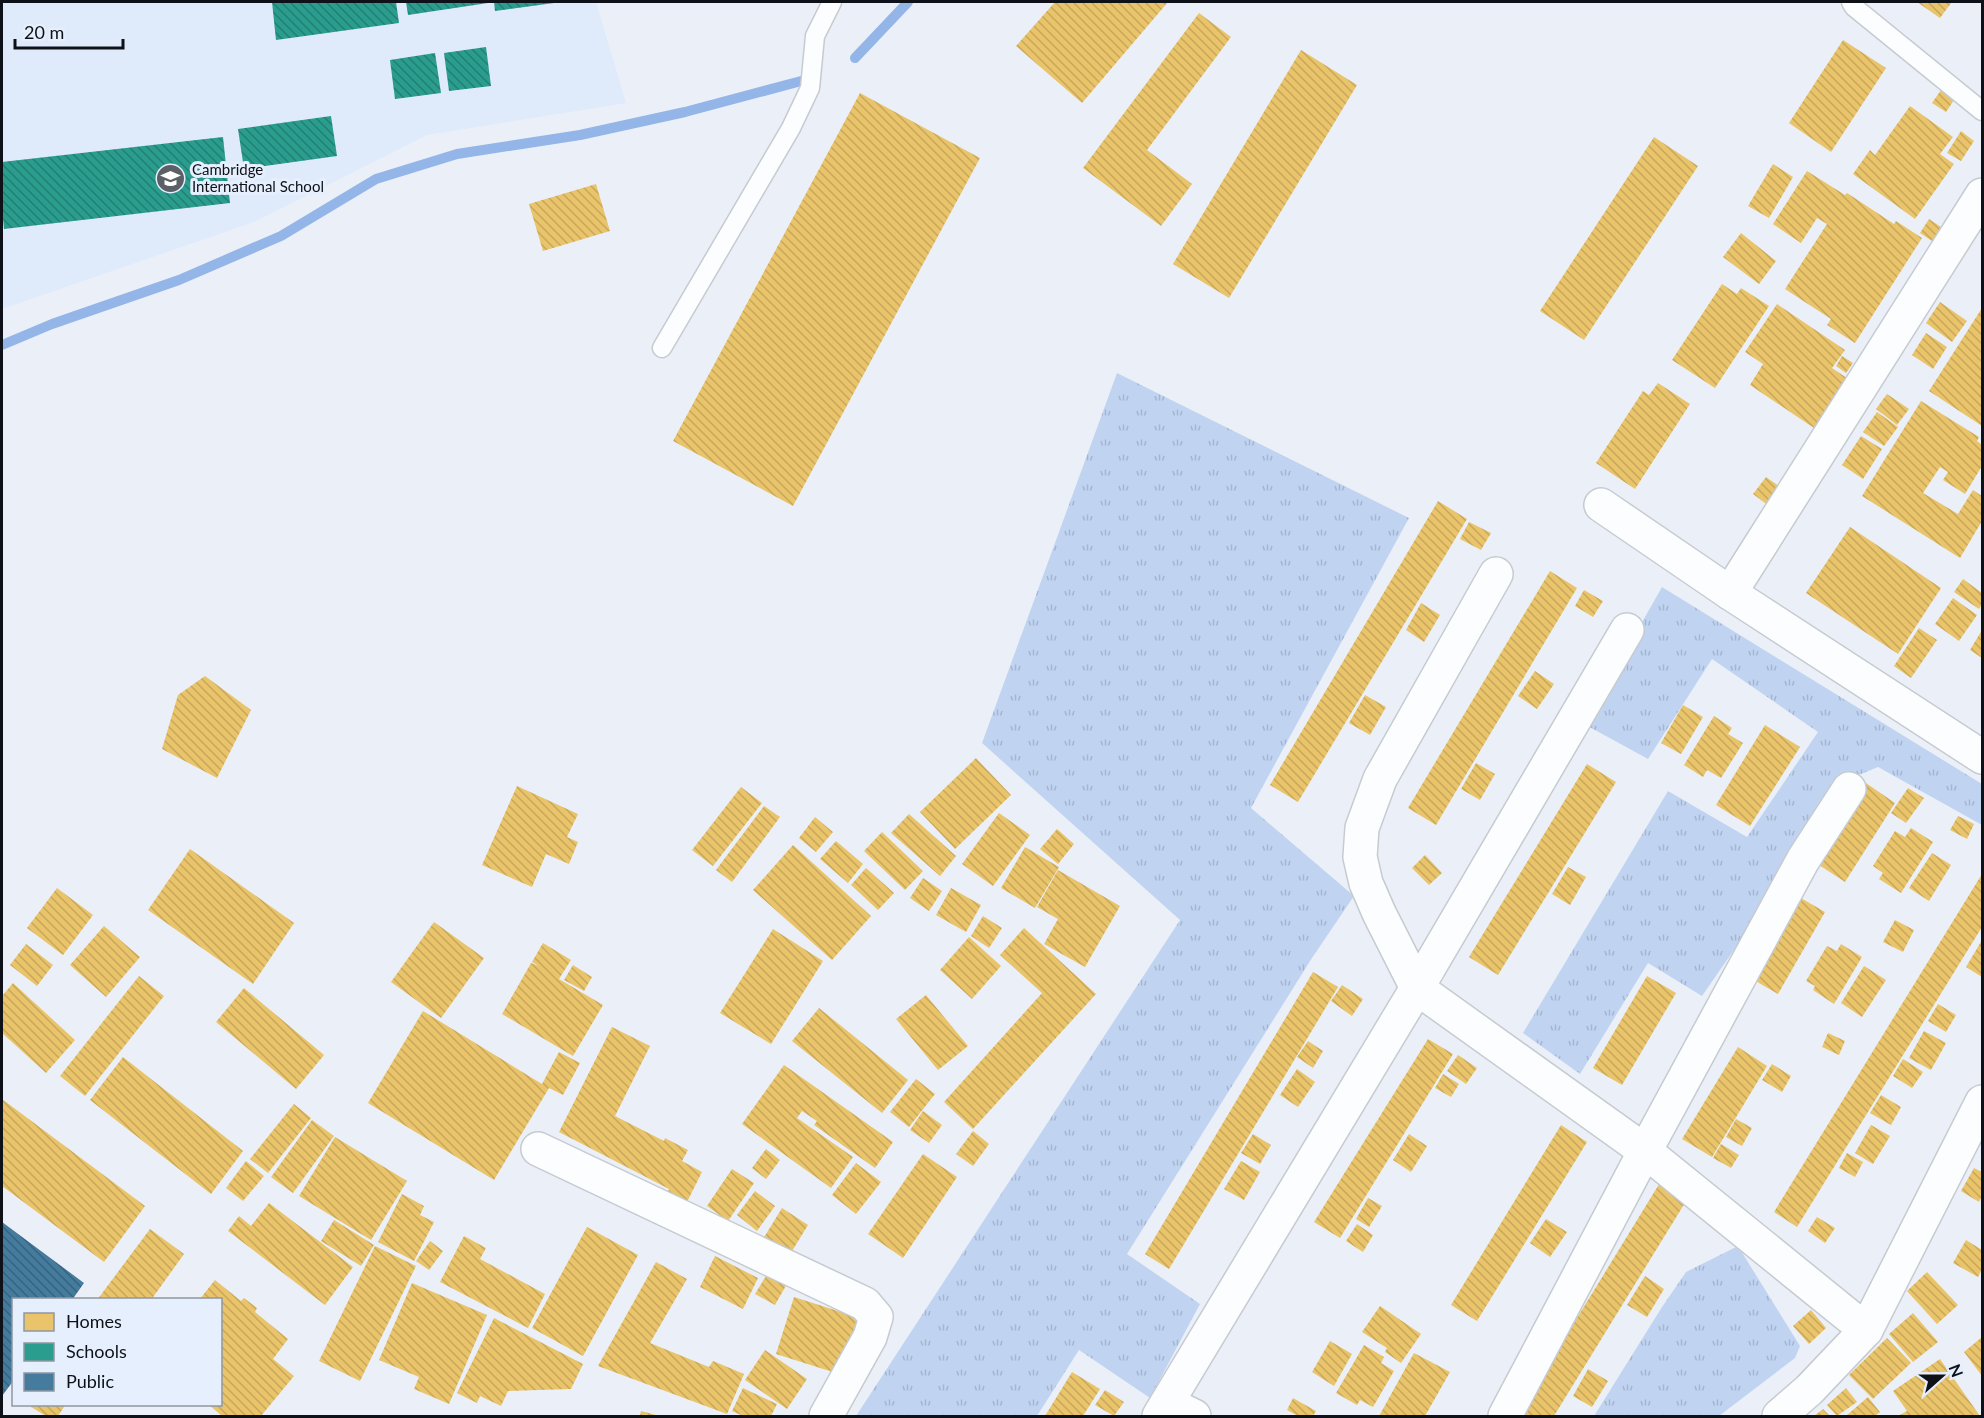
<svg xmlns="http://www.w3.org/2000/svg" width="1984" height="1418" font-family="Lato,sans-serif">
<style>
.built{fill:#dfeafb}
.grass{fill:url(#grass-tufts)}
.homes{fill:url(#homes-back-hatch)}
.schools{fill:url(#schools-back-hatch)}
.public{fill:url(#public-back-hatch)}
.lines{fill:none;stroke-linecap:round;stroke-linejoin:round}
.stream{stroke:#94b5e8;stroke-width:10}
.service-casing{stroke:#c6cbd1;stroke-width:21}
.minor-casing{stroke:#c6cbd1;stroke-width:36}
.service{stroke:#fcfdfe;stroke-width:18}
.minor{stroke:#fcfdfe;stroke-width:33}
.labels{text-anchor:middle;stroke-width:6;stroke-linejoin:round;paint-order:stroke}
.poi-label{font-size:15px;fill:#0e1218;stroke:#e6effd;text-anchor:start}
</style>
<defs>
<pattern id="grass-tufts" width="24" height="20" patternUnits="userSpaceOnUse" patternTransform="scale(1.5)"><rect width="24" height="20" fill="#c0d4f2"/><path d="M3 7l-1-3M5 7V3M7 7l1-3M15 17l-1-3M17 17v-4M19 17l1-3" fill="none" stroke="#a4b5cf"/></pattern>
<pattern id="homes-back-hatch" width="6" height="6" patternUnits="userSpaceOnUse" patternTransform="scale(1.5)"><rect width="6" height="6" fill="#e9c46a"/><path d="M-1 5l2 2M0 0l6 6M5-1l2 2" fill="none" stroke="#c7a75b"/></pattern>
<pattern id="schools-back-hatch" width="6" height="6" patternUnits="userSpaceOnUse" patternTransform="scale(1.5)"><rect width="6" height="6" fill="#2a9d8f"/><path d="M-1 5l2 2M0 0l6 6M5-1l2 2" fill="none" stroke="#227f74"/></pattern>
<pattern id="public-back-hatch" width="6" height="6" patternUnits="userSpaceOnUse" patternTransform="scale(1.5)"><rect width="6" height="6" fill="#457b9d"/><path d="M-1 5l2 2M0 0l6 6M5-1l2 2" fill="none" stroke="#38637f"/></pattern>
</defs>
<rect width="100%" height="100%" fill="#ebf0f8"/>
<!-- built -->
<path class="built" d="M2 2H596L626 103 427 135 254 222 2 309Z"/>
<!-- grass -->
<g class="grass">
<path d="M1117 373 1409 518 1251 808 1354 896 1312 958 1127 1254 1200 1304 1150 1398 1079 1350 1037 1416H856L1180 920 982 743Z"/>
<path d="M1662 587 1982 784V825L1878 767 1854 777 1702 996 1648 963 1580 1074 1523 1033 1668 791 1747 837 1818 732 1712 659 1648 759 1584 724Z"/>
<path d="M1738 1246 1800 1346 1795 1358 1719 1416H1594L1662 1307 1686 1272Z"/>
</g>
<!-- homes -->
<g class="homes">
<path d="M1055 2H1168L1082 103 1016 46Z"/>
<path d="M1917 2H1952L1940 18Z"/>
<path d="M1199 13 1231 37 1147 150 1192 184 1161 226 1083 168Z"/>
<path d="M1843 40 1886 68 1831 152 1789 123Z"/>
<path d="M1301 50 1357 85 1229 298 1173 264Z"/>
<path d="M1941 90 1954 100 1946 112 1932 103Z"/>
<path d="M860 93 980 158 793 506 673 441Z"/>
<path d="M1910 106 1953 137 1940 154 1954 164 1915 219 1853 174 1870 150 1875 155Z"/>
<path d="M1961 131 1974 141 1961 161 1947 153Z"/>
<path d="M1654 137 1698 166 1584 340 1540 311Z"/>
<path d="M1773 164 1793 177 1769 218 1748 206Z"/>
<path d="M1807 171 1845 195 1847 193 1894 224 1896 221 1922 238 1855 343 1827 325 1831 319 1785 289 1827 224 1817 218 1801 243 1773 224Z"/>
<path d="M596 184 610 231 543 251 529 204Z"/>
<path d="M1929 219 1941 227 1932 241 1920 233Z"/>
<path d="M1741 233 1776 261 1759 284 1723 257Z"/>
<path d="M1722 284 1737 294 1741 288 1769 306 1715 388 1672 360Z"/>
<path d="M1940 302 1967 321 1952 342 1926 323Z"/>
<path d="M1777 304 1845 350 1832 368 1847 378 1814 428 1750 385 1763 364 1745 352Z"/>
<path d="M1982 308V426L1929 391Z"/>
<path d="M1926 333 1947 347 1933 369 1912 355Z"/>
<path d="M1842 356 1853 363 1846 373 1836 366Z"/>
<path d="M1658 383 1690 404 1635 489 1596 463 1643 391 1649 395Z"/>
<path d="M1887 394 1909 409 1897 425 1876 409Z"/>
<path d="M1921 401 1979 437 1977 441 1982 445V466L1965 494 1943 480 1948 472 1940 467 1923 493 1958 514 1973 490 1982 496V521L1960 558 1862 496Z"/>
<path d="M1877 412 1898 427 1884 446 1863 432Z"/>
<path d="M1861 436 1882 449 1863 479 1842 465Z"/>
<path d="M1766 477 1782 488 1769 506 1753 494Z"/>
<path d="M1438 501 1467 519 1298 802 1270 785Z"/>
<path d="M1469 522 1491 533 1481 550 1460 539Z"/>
<path d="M1850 527 1941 588 1898 654 1806 593Z"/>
<path d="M1550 571 1577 588 1436 825 1408 808Z"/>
<path d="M1963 579 1982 593V604L1979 609 1954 592Z"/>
<path d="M1584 590 1603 601 1593 617 1575 606Z"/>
<path d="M1953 598 1977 615 1959 641 1935 624Z"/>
<path d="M1421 603 1440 615 1424 642 1406 630Z"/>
<path d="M1919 628 1937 640 1911 678 1894 666Z"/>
<path d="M1982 630V658L1970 650Z"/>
<path d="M1535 671 1554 684 1537 709 1518 696Z"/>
<path d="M205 676 251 710 217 778 162 749 178 695Z"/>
<path d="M1365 695 1386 707 1370 735 1349 723Z"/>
<path d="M1683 705 1703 717 1681 754 1661 743Z"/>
<path d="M1714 716 1732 728 1728 734 1743 743 1721 778 1707 770 1703 777 1684 765Z"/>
<path d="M1765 725 1800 747 1750 826 1716 805Z"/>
<path d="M976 758 1011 795 955 849 920 812Z"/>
<path d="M1476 763 1495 774 1480 800 1461 789Z"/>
<path d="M1587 764 1616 782 1498 975 1469 957Z"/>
<path d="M1863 781 1895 803 1845 882 1813 861Z"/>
<path d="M517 786 578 814 567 837 578 842 569 864 546 854 532 887 482 865Z"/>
<path d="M741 787 762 803 713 866 692 850Z"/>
<path d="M1908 788 1924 798 1906 823 1891 813Z"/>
<path d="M764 806 780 817 732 882 716 870Z"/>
<path d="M999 813 1030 835 993 886 962 864Z"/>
<path d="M909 814 956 856 940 876 891 833Z"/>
<path d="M1958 816 1974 824 1967 839 1950 830Z"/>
<path d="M815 817 833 832 816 852 799 838Z"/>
<path d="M1911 828 1933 842 1901 893 1879 879 1883 873 1873 866 1895 831 1905 837Z"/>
<path d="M1057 829 1074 844 1058 864 1040 849Z"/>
<path d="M882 832 923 871 905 890 864 851Z"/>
<path d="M836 841 863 864 848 883 820 859Z"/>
<path d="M793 845 871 916 832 960 753 890Z"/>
<path d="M1025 847 1059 867 1035 908 1001 888Z"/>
<path d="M190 849 294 923 253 984 148 910Z"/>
<path d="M1932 853 1951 865 1929 901 1909 888Z"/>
<path d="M1425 855 1442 873 1429 885 1412 868Z"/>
<path d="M1568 867 1586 877 1570 905 1552 894Z"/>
<path d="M866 868 894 893 878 910 851 885Z"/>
<path d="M1058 870 1120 906 1085 967 1044 944 1058 919 1037 907Z"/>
<path d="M1982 874V927L1797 1227 1774 1212Z"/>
<path d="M923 878 942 891 929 911 910 898Z"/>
<path d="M57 888 93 915 63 955 27 928Z"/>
<path d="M951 888 981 905 966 932 936 915Z"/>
<path d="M1794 894 1825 912 1778 994 1747 976Z"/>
<path d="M983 916 1002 928 989 948 971 936Z"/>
<path d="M1895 920 1914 930 1903 952 1883 942Z"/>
<path d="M434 922 484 958 441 1018 391 982Z"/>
<path d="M104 926 140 957 106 997 70 965Z"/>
<path d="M1024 928 1096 994 973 1129 944 1102 1042 993 1000 955Z"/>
<path d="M773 929 823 961 771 1044 720 1013Z"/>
<path d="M969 937 1001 966 972 999 940 970Z"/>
<path d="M1982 940V977L1966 967Z"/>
<path d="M543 943 571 960 559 979 603 1005 573 1056 502 1014 531 963 539 966 532 962Z"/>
<path d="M26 944 53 965 37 986 10 965Z"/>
<path d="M1841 944 1862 957 1834 1004 1813 990 1815 986 1806 981 1827 946 1837 951Z"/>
<path d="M573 965 592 977 584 991 564 980Z"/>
<path d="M1864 966 1886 980 1862 1017 1841 1003Z"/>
<path d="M1313 972 1338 987 1169 1269 1145 1254Z"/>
<path d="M139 976 164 996 85 1096 60 1076Z"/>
<path d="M1647 976 1676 993 1622 1085 1593 1068Z"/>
<path d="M13 983 75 1040 46 1073 2 1033V996Z"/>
<path d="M1342 985 1363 999 1352 1016 1331 1001Z"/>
<path d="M244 988 324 1055 296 1089 216 1022Z"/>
<path d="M926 995 968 1046 938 1070 896 1019Z"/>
<path d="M1938 1004 1956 1015 1946 1032 1928 1021Z"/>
<path d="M819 1008 908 1080 882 1113 792 1041Z"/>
<path d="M423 1011 542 1084 559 1052 580 1063 563 1095 549 1088 494 1180 368 1103Z"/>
<path d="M612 1027 650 1046 615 1116 664 1141 665 1138 688 1150 682 1161 702 1172 685 1206 666 1196 669 1189 559 1132Z"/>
<path d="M1924 1031 1946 1043 1931 1070 1909 1058Z"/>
<path d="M1828 1033 1845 1041 1839 1055 1822 1047Z"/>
<path d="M1428 1039 1453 1054 1340 1238 1314 1222Z"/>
<path d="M1308 1041 1323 1051 1313 1068 1297 1057Z"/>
<path d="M1738 1047 1767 1066 1712 1157 1682 1139Z"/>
<path d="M1458 1055 1477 1068 1466 1084 1447 1071Z"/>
<path d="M123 1057 243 1151 211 1194 90 1100Z"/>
<path d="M1903 1059 1923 1072 1912 1088 1893 1076Z"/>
<path d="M1772 1064 1791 1076 1782 1092 1762 1080Z"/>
<path d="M784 1065 893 1142 875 1168 814 1125 817 1121 802 1111 797 1118 853 1157 831 1188 742 1124Z"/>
<path d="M1297 1069 1315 1082 1298 1107 1280 1095Z"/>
<path d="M1443 1074 1459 1084 1451 1097 1435 1088Z"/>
<path d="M916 1079 935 1094 909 1127 890 1112Z"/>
<path d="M1881 1095 1901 1107 1891 1125 1870 1113Z"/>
<path d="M2 1099 145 1206 104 1262 2 1186Z"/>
<path d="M294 1104 311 1118 268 1173 250 1159Z"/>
<path d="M923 1111 942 1125 929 1143 910 1130Z"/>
<path d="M1736 1119 1752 1128 1742 1146 1726 1137Z"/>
<path d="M312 1120 334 1136 293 1193 271 1177Z"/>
<path d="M1561 1125 1587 1142 1477 1321 1451 1305Z"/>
<path d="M1871 1125 1890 1136 1873 1164 1855 1153Z"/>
<path d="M973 1131 989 1144 973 1166 956 1154Z"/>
<path d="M1253 1134 1271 1145 1260 1164 1241 1153Z"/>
<path d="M1409 1134 1427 1146 1411 1172 1393 1160Z"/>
<path d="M335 1137 407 1181 371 1240 299 1196Z"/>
<path d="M1721 1144 1739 1155 1731 1168 1713 1158Z"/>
<path d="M766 1149 780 1160 766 1179 752 1168Z"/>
<path d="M1847 1153 1863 1162 1855 1177 1839 1168Z"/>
<path d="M923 1154 957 1177 903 1258 868 1234Z"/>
<path d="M246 1161 264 1176 243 1201 226 1188Z"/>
<path d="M1241 1161 1260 1172 1244 1200 1224 1189Z"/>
<path d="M856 1163 881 1182 856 1214 832 1195Z"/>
<path d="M1974 1168 1982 1172V1196L1979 1202 1961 1191Z"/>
<path d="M732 1169 754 1183 728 1221 707 1206Z"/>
<path d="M1661 1181 1688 1198 1554 1416H1517Z"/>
<path d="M755 1191 775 1206 757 1231 737 1215Z"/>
<path d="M402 1194 424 1206 420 1215 434 1222 414 1261 378 1242Z"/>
<path d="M1368 1198 1382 1206 1369 1227 1356 1219Z"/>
<path d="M269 1203 353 1267 325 1305 228 1231 239 1216 251 1226Z"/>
<path d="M782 1208 808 1225 789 1256 763 1239Z"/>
<path d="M1817 1217 1835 1228 1825 1243 1808 1231Z"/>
<path d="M1546 1219 1567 1232 1550 1257 1530 1243Z"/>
<path d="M334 1220 374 1245 361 1266 321 1241Z"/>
<path d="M1357 1224 1373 1235 1363 1252 1346 1241Z"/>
<path d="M587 1227 638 1255 583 1356 532 1328Z"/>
<path d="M150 1229 184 1254 151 1300H97Z"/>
<path d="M464 1236 486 1248 480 1259 545 1294 528 1328 440 1282Z"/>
<path d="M1966 1240 1982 1250V1269L1978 1277 1953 1263Z"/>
<path d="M430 1241 443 1251 429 1270 416 1261Z"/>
<path d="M375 1246 416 1266 360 1381 319 1361Z"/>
<path d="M715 1256 758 1278 743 1309 700 1287Z"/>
<path d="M656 1262 687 1279 650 1343 709 1367 713 1361 744 1374 727 1414 598 1366Z"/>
<path d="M769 1271 788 1282 775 1305 755 1294Z"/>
<path d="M1927 1272 1958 1305 1937 1324 1907 1291Z"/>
<path d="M1645 1276 1664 1289 1647 1317 1627 1305Z"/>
<path d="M215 1280 241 1301 244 1298 257 1308 255 1312 288 1339 273 1359 294 1376 261 1416H222L208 1404H220V1300H199Z"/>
<path d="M412 1283 487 1315 449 1404 414 1389 419 1377 379 1360Z"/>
<path d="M794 1297 860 1318 842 1375 776 1354Z"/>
<path d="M1380 1306 1421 1334 1401 1363 1385 1352 1387 1348 1362 1332Z"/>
<path d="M1811 1310 1826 1328 1809 1344 1793 1326Z"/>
<path d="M1913 1313 1938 1342 1913 1362 1889 1334Z"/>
<path d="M494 1318 583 1364 571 1389 508 1391 501 1406 480 1396 477 1403 457 1393Z"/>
<path d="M1982 1337V1376L1964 1352Z"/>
<path d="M1887 1338 1911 1363 1873 1399 1849 1375Z"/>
<path d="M1330 1341 1352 1354 1334 1386 1312 1372Z"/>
<path d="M1364 1345 1384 1357 1381 1363 1394 1371 1373 1407 1360 1400 1357 1405 1336 1393Z"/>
<path d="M765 1350 807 1379 787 1409 745 1380Z"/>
<path d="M1414 1353 1450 1372 1425 1416H1379Z"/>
<path d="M1940 1359 1980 1416H1898L1907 1411 1893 1391Z"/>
<path d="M1588 1369 1608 1381 1592 1407 1573 1396Z"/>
<path d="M1072 1372 1100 1389 1083 1416H1045Z"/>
<path d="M743 1388 777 1404 771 1416H743L732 1411Z"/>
<path d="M1846 1388 1857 1402 1837 1416 1827 1405Z"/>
<path d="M1105 1390 1124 1402 1114 1416 1095 1405Z"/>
<path d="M1868 1397 1880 1412 1875 1416H1848L1847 1415Z"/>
<path d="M1293 1398 1316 1411 1313 1416H1298L1287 1410Z"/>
<path d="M32 1404H66L58 1416H46L31 1407Z"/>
<path d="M1823 1409 1830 1416H1814Z"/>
<path d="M641 1411 660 1416H640Z"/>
</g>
<!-- schools -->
<g class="schools">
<path d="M272 2H396L399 23 276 40Z"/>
<path d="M406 2H488V3L408 15Z"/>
<path d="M494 2H554V3L495 11Z"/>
<path d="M486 47 491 86 449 91 444 53Z"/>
<path d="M435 53 441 93 395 99 390 60Z"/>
<path d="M331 116 337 156 244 169 238 129Z"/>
<path d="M223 137 230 203 4 229 2 208V162Z"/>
</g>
<!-- public -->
<path class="public" d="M2 1222 84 1283 72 1300H14V1380L2 1396Z"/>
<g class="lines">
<!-- stream -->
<g class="stream">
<path d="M855 58 908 2"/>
<path d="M2 345 52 324 179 280 281 236 376 179 457 154 580 135 685 112 805 80"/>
</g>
<defs>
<g id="service">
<path d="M1851 2 1854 7 1982 111"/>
<path d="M662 348 791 128 810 88 815 36 832 2"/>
</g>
<g id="minor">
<path d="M1601 505 1730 593 1982 757"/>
<path d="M1496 574 1380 779 1362 828 1360 857 1366 883 1379 913 1417 988 1645 1151 1866 1330"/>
<path d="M1730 593 1982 195"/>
<path d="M538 1149 865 1304 876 1317 870 1337 826 1416"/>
<path d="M1167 1403 1194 1416"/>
<path d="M1159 1416 1417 988 1627 630"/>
<path d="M1505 1416 1645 1151 1803 860 1849 789"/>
<path d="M1779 1416 1809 1390 1866 1330 1982 1102"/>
</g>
</defs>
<!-- service casing -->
<use href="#service" class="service-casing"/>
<!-- minor casing -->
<use href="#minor" class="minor-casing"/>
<!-- service -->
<use href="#service" class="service"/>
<!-- minor -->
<use href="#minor" class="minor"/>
</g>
<!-- icons -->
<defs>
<symbol id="school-disc" viewBox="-11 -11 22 22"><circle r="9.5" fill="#5b6066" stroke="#e6effd"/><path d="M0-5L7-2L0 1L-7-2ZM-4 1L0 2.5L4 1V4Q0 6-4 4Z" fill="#fff"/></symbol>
</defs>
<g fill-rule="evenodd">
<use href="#school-disc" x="154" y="162" width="33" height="33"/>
</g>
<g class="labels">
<!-- poi labels -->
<g class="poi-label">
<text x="192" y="175">Cambridge<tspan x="192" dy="17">International School</tspan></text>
</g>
</g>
<!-- border -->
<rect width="1984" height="1418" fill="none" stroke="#0e1218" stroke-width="6"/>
<!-- legend -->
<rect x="12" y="1298" width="210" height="108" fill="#e6effd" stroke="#9097a1" stroke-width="1.5"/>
<rect x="24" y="1313" width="30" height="18" fill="#e9c46a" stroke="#9097a1" stroke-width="1.5"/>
<text x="66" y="1328" font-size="18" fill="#0e1218">Homes</text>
<rect x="24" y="1343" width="30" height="18" fill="#2a9d8f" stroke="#9097a1" stroke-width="1.5"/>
<text x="66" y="1358" font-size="18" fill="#0e1218">Schools</text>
<rect x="24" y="1373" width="30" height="18" fill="#457b9d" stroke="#9097a1" stroke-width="1.5"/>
<text x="66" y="1388" font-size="18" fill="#0e1218">Public</text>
<!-- north arrow -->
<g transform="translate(1942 1376) rotate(69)" stroke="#e6effd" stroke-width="4.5" paint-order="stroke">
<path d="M0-4.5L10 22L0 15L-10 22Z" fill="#0e1218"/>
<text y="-9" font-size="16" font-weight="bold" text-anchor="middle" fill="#0e1218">N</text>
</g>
<!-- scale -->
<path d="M15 39v9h108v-9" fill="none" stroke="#0e1218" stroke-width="3"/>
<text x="24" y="39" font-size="18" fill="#0e1218" stroke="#e6effd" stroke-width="4.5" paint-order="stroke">20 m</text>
</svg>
